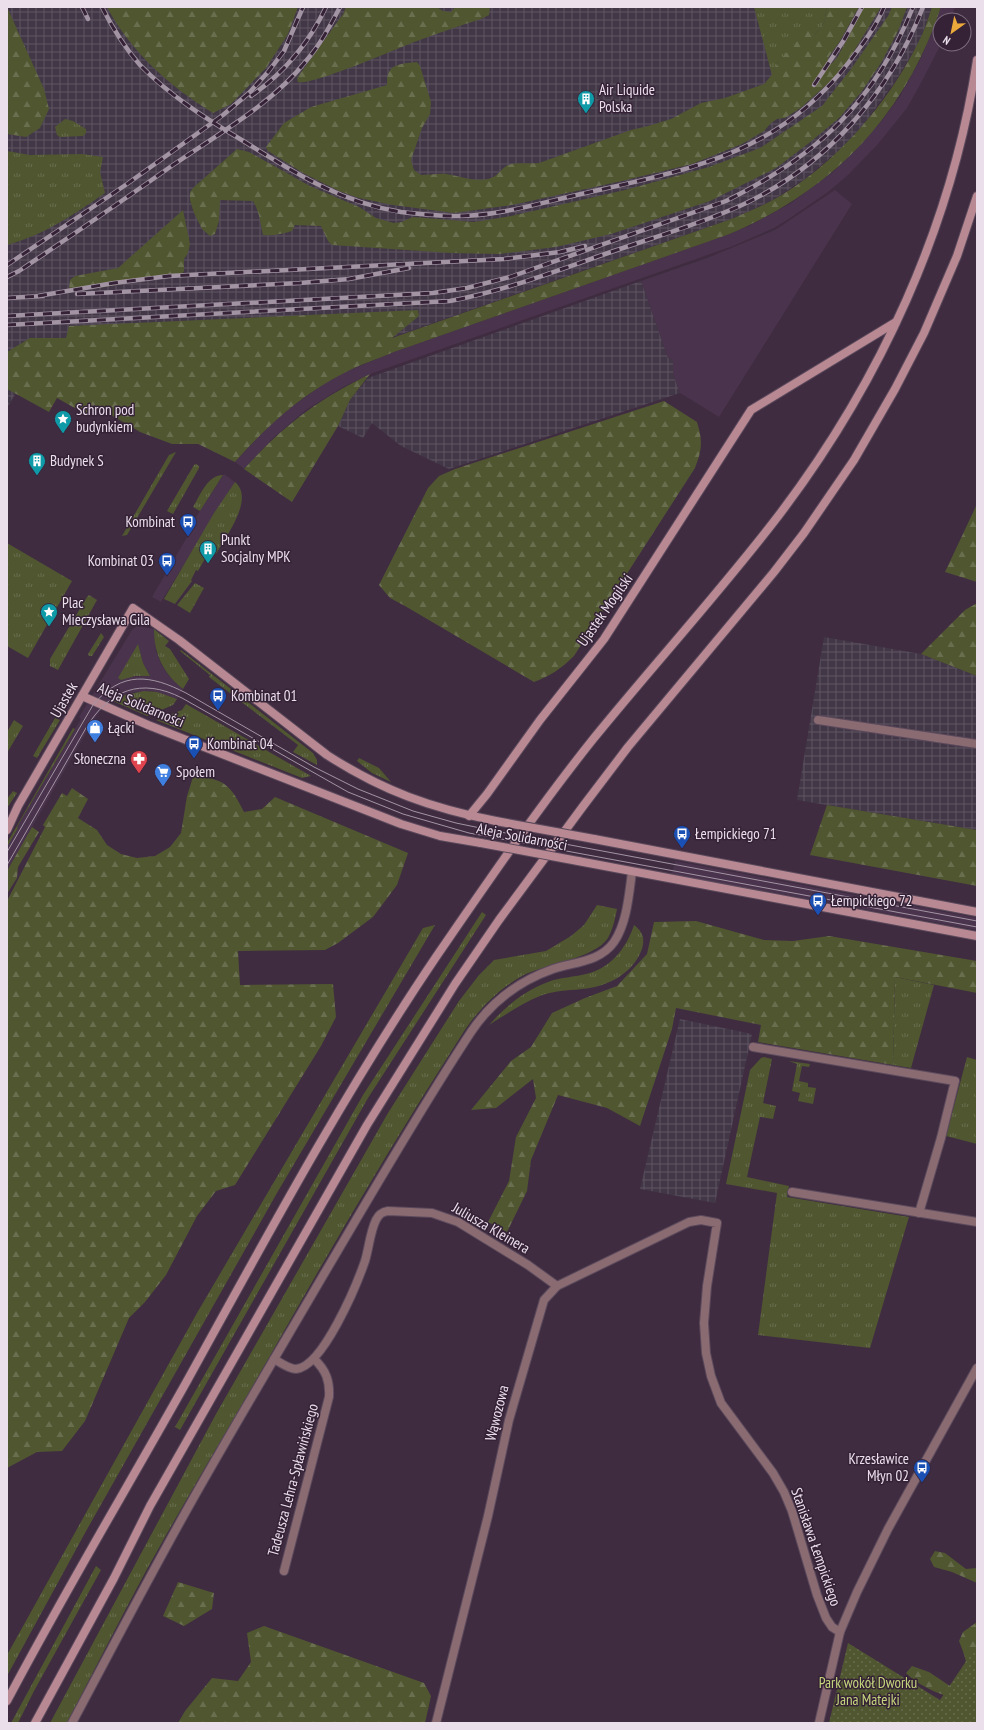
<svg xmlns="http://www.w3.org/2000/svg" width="984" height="1730" font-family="'PT Sans Narrow',sans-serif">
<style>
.built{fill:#4a334c;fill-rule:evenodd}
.industrial{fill:url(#industrial-grid)}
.grass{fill:url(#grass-tufts)}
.forest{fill:url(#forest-firs)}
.park{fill:url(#park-dots)}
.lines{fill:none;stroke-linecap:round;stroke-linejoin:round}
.street-casing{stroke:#5b495c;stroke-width:10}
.secondary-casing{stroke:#5b495c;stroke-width:10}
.street{stroke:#896b71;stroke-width:8}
.secondary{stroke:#b88993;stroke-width:8}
.tram{stroke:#a394a4;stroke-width:1}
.rail-casing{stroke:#a394a4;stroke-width:4.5}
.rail{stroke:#352236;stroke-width:3;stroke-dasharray:9;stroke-linecap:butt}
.secondary-bridge-casing{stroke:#5b495c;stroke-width:10;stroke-linecap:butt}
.secondary-bridge{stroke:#b88993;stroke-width:8}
.labels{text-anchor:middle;stroke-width:3;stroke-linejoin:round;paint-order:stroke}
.poi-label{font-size:15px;fill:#ebdfec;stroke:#352236;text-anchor:start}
.street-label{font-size:15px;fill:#ebdfec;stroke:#352236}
.park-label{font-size:15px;fill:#c5d67d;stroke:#352236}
</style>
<defs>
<pattern id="industrial-grid" width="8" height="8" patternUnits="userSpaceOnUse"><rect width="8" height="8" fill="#423746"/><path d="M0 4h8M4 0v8" fill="none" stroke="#5d5461"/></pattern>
<pattern id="grass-tufts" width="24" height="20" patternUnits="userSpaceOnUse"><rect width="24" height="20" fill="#4f5630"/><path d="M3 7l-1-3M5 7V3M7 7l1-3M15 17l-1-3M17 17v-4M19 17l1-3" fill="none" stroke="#686e4e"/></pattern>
<pattern id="forest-firs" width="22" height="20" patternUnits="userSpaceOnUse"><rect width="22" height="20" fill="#4f5630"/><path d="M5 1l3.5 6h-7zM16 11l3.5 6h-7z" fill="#686e4e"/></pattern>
<pattern id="park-dots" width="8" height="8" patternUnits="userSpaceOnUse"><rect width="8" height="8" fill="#4f5630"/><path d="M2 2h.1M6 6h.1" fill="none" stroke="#686e4e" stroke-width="1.8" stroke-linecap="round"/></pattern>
</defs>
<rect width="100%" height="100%" fill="#3f2c40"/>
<!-- built -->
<g class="built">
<path d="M941 7H955L950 20H940L941 44 921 83 907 108 878 144 848 175 828 192 790 218 774 228 733 246 370 374 343 387 306 410 272 439 244 469 235 462 268 427 289 409 322 385 345 372 394 352 727 235 751 225 791 203 833 172 854 152 884 118 900 96 920 60 933 30Z"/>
<path d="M835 190 852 204 719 417 680 393 673 374V360L668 358 641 281 707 258 775 230Z"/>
<path d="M224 474 235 482 161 602 152 597 193 527 191 526 200 511Z"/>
<path d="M137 626 154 629 156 651 161 664 169 676 183 689 177 699 150 691 130 693 117 698 100 711 91 724 7 871V847L18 828 17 827 81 719 79 717 132 630ZM138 645 143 663 150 676 129 677Z"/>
<path d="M675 861 977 918V930L672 874Z"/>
</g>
<!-- industrial -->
<g class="industrial">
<path d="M7 7H932L920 40 897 79 864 124 843 147 806 178 773 200 734 218 390 338 41 351 7 408Z"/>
<path d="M641 281 668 358 673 360V374L680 393 449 469 401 446 372 423 363 438 338 426 350 400 368 378Z"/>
<path d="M824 637 921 654 977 676V830L797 800Z"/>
<path d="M680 1019 752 1034 715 1203 640 1189Z"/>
</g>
<!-- grass -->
<g class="grass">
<path d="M483 7H490L489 15 481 19 483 14Z"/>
<path d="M754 7H827L824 23 814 36 778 62 772 75Z"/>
<path d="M65 119 73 121 86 129V133L83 136 60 137 57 135 55 127Z"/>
<path d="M7 151 30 155 82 154 103 157 100 172 105 193C73 215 44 235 7 245Z"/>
<path d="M176 452 127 535 122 536 169 455Z"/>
<path d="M196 464 199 466V468L173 514 167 511 194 465Z"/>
<path d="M223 475 200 511 193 507C200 496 207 475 223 475Z"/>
<path d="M235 482C255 499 226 536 216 554L206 549 202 555 206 557 198 571 196 570 191 580 192 581 175 604 164 599 214 513Z"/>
<path d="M7 543 72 581 28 658 7 646Z"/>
<path d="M195 583 204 588 190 613 177 605Z"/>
<path d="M89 595 97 600 58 670 50 666V659L87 597Z"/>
<path d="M154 629 169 641 165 646 170 649 189 679 183 689C163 673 154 654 154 629Z"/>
<path d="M101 633 104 637 92 656H89L88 654Z"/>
<path d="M138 644 143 663 150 676H135L121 680 118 678Z"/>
<path d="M181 650 313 753 317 760V765L293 752 298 745 209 677 210 675 180 651Z"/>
<path d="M144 691 157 692 177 699 173 705 147 716 113 701 125 695Z"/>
<path d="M186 704 311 776 302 778 156 720 182 710Z"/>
<path d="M55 718 60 720 37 758 33 756Z"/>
<path d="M14 720 23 726 7 753V732Z"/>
<path d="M73 728 75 729 17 827 18 828 7 847V843Z"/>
<path d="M359 758 379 768 391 782 372 773 357 761Z"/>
<path d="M13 791 17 793 7 808V799Z"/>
<path d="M597 905 617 909C615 919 613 929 608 938 594 959 545 964 522 976 497 990 476 1012 461 1036 393 1142 329 1251 267 1361 227 1431 185 1500 146 1571 119 1621 93 1672 67 1723H50L216 1414 388 1113 459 1001 479 975 494 960 546 951 571 936 584 925Z"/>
<path d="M482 912 486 915 368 1098 180 1430 175 1427 363 1095Z"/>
<path d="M435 925 277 1193 85 1533 7 1676V1655L197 1313 423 928Z"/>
<path d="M634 925C643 932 645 938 642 949 633 974 607 987 582 989 565 991 556 990 540 996 522 1003 505 1015 489 1025 506 1006 524 991 548 982 561 977 576 977 590 973 613 966 627 946 634 925Z"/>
<path d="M895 977 934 985 911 1068 893 1065Z"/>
<path d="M764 1057 772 1059 763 1103 776 1106 773 1119 760 1117 747 1177 789 1186 787 1197 909 1217 870 1348 758 1335 777 1193 726 1184 750 1070 761 1058Z"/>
<path d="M967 1057 977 1060V1144L946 1136Z"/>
<path d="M789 1061 810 1064 809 1067 802 1066 799 1081 808 1083V1087L816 1088 813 1104 798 1101 800 1093 792 1091 797 1064Z"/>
<path d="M96 1566 101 1570 34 1691 18 1723H11Z"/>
</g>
<!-- forest -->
<g class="forest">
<path d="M7 7 44 89 49 109 40 128 26 137 7 134Z"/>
<path d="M107 7H298L288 34 266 68 231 104 213 113C170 87 130 51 107 7Z"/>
<path d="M346 7H437L443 11 451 12 455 7H483V14L481 19C459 26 438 33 417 41 398 48 312 86 298 82L297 78 343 14Z"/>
<path d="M827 7H859L840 41 828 58 831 64 837 58 864 7H881L851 56 836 76 802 107 785 118 777 119 771 123 764 131 742 144 692 164 622 181 512 205 454 213 393 205 359 198 339 191 303 173 268 151 266 147 284 123 311 107 387 85C387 81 387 75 389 72 393 63 409 63 417 62L420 66 431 102 430 114 422 128 411 160 414 170 421 175C429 175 438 173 446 174 460 176 473 182 488 179 498 177 501 168 508 165 517 162 529 164 539 163L631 130 648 126 671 119 701 103 725 98 764 84 771 76 778 62 807 30 812 28V36H814L824 23Z"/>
<path d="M892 7H907L898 31 881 63 862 91 839 118 809 143 776 168 710 201 611 234 556 247 499 254 451 253 332 245 328 241 321 226 295 225 292 231C282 234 274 236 263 235 260 222 260 213 253 201L220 200 219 221 215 234 210 236 202 229 194 213 190 200V192L194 187 237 149 249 152 310 186 359 207 376 218 394 223 401 222 413 217 474 222 511 216 625 190 709 167 760 148 822 106 851 69 888 16Z"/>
<path d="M932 7H941C905 116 833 191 727 235L394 352C378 359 361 364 346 372 302 394 267 426 235 462L198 444H172L140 432 94 405 87 415 57 398 49 412 7 389V352L30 338H66L69 326 418 310 419 316 392 338 734 218C747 212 760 207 773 200 834 166 888 104 919 41 925 30 928 18 932 7Z"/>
<path d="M183 210 190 244 188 253 184 259V271L181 275 78 291 69 289 70 280 75 276 118 268Z"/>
<path d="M370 374 350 400 338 426 292 502 244 469C284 425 317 400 370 374Z"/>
<path d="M664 401 697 422C703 441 702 450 695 468L574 656C561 669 550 676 534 682L405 606 390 598 379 585 428 488 439 476 455 469Z"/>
<path d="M977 504V582L945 572Z"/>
<path d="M977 603V676L921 654 965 610Z"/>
<path d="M193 777C224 777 231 786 244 812L262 809 275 797 408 853 397 885 373 917 338 943 325 950 238 951 240 985 333 984 336 1017 321 1046 235 1185 216 1191 197 1216 166 1275 145 1302 129 1318 85 1421 62 1451 37 1452 7 1468V901L45 827 43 825 62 793 67 796 72 788 88 799 78 818 97 830 107 845 121 854 137 858 155 856 170 847 181 833 187 796Z"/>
<path d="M827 805 977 830V886L810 855Z"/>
<path d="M32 827 39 832 18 867 17 878 7 894V871Z"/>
<path d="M696 921 764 940 793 941 829 936 977 961V993L895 977 893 1065 758 1042 761 1025 676 1008 672 1029 640 1126 607 1108 558 1095 531 1160 527 1191 507 1232 488 1222 509 1181 516 1137 536 1098 533 1079 496 1108 471 1110 511 1061 531 1047 552 1013 585 998 617 986 647 954 654 922Z"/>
<path d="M935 1551 945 1553 966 1569 977 1568V1583L952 1572 934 1567 930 1559Z"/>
<path d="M178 1582 214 1593 212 1609 184 1626 163 1616Z"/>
<path d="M977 1622V1697C972 1697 966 1699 962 1699 945 1698 917 1685 906 1673L912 1666 929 1672 953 1688C969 1665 969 1667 959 1641L963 1632Z"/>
<path d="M264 1626 424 1683 431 1696 425 1723H178L185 1711 212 1678 238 1681 251 1662 247 1633Z"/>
</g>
<!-- park -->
<path class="park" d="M848 1643 940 1700 977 1645V1723H829Z"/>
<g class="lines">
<defs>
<g id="street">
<path d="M818 720 977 744"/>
<path d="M753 1047 955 1081 941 1138 919 1213"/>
<path d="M792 1192 977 1222"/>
<path d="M274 1359C281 1363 289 1369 296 1369 323 1367 357 1284 365 1261 369 1248 370 1232 376 1220 379 1214 382 1212 388 1211L432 1213 458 1222 528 1265 557 1286"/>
<path d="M284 1571 329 1397C330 1381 326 1370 314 1359"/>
<path d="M72 1723C111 1650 149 1577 189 1506 233 1428 279 1351 324 1274 372 1193 419 1111 471 1032 491 1002 519 981 553 969 574 962 600 962 614 942 627 923 629 894 632 872"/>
<path d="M436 1723 488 1516 509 1420 544 1300 557 1286 689 1222 701 1220 717 1223 707 1286 704 1323 706 1353 711 1376 721 1403 773 1473 784 1492 792 1511 817 1595 826 1618 832 1627 840 1632"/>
<path d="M819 1723 840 1632 857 1592 888 1529 977 1368"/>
</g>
<g id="secondary">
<path d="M82 696 148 725 401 824 440 836 481 843"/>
<path d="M469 816 487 794 540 720 604 639 751 410 896 322"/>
<path d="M7 830 18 806 133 608 179 640 327 755C383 791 431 808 496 821"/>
<path d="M594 839 977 912"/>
<path d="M578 861 977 936"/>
<path d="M7 1701C64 1593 127 1488 187 1381 266 1238 344 1093 436 957 487 883 538 808 594 738 655 663 720 592 779 515 880 382 952 226 977 60"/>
<path d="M35 1723 114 1578 150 1506 367 1125 455 984 499 920 584 805 628 747 774 572 804 533 854 460 895 389 924 333 957 256 977 196"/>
</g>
</defs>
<!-- street casing -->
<use href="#street" class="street-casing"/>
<!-- secondary casing -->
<use href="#secondary" class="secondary-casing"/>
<!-- street -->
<use href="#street" class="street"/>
<!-- secondary -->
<use href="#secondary" class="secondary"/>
<!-- tram -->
<g class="tram">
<path d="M7 852 93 705C122 670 151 675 186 693L314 767 358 789 413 811 456 823 490 830 977 921"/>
<path d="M7 865 86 728C109 690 141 677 182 698L348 792 403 814 469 833 977 927"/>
</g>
<defs>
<g id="rail">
<path d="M82 7 88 19"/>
<path d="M102 7C112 27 125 48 140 65 170 96 208 120 245 142 295 173 342 203 401 212 419 214 439 216 457 216 498 216 540 203 581 194 688 170 778 155 849 62 862 45 876 27 884 7"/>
<path d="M814 85 844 40 862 7"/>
<path d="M251 96C284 73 309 43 326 7"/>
<path d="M7 265 127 184 223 115 249 93 268 72 284 51 303 7"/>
<path d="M7 277 19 271C71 236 122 201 173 165 218 134 272 104 306 61 320 45 330 26 340 7"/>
<path d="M77 294 300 283 349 279 409 268"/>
<path d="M38 296 114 283 169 276 504 259 560 252 585 246"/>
<path d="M7 298 43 296"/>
<path d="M7 316 433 293 467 288 510 277 726 201C817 156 875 102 913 7"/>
<path d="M7 325 450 301C505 291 558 270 611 252 655 237 700 224 742 205 826 166 890 93 923 7"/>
</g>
</defs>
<!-- rail casing -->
<use href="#rail" class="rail-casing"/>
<!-- rail -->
<use href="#rail" class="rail"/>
<defs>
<g id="secondary-bridge">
<path d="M496 821 594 839"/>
<path d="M481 843 578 861"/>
</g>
</defs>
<!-- secondary-bridge casing -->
<use href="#secondary-bridge" class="secondary-bridge-casing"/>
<!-- secondary-bridge -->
<use href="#secondary-bridge" class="secondary-bridge"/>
</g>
<!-- icons -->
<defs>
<symbol id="building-pin" viewBox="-11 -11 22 30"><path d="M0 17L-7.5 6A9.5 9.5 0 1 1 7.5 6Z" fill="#0f9aa8" stroke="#352236"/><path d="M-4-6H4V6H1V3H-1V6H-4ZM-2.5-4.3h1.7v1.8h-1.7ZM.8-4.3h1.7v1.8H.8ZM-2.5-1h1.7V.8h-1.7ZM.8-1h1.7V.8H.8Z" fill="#fff"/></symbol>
<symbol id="sight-pin" viewBox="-11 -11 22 30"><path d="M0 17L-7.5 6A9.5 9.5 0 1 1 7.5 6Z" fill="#0f9aa8" stroke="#352236"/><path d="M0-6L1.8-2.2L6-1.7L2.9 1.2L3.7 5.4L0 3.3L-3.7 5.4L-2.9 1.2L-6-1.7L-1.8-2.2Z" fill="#fff"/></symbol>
<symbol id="bus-pin" viewBox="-11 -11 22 30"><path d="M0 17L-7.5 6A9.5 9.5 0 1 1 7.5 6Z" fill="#1a4fb4" stroke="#352236"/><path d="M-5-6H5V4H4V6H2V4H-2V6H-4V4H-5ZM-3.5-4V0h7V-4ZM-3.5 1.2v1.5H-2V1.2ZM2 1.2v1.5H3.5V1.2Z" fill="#fff"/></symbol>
<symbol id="shop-pin" viewBox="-11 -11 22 30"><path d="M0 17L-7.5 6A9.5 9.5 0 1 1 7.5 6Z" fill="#3f7fe0" stroke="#352236"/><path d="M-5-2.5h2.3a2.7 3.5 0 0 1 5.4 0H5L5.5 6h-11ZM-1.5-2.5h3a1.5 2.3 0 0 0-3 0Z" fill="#fff"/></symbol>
<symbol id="pharmacy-pin" viewBox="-11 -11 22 30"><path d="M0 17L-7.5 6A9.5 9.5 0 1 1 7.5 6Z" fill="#e0444e" stroke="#352236"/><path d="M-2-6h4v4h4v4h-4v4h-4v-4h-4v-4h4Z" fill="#fff"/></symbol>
<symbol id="supermarket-pin" viewBox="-11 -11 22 30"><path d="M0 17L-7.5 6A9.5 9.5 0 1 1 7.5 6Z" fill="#3f7fe0" stroke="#352236"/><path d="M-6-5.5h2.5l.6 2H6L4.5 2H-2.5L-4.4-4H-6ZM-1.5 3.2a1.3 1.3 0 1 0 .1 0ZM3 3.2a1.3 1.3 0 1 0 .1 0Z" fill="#fff"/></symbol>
</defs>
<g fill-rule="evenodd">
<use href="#building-pin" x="576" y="89" width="20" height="27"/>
<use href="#sight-pin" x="53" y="409" width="20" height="27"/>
<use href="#building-pin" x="27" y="451" width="20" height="27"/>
<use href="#bus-pin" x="178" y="512" width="20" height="27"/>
<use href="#building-pin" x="198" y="539" width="20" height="27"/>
<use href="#bus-pin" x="157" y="551" width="20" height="27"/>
<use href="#sight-pin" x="39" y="602" width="20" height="27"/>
<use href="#bus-pin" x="208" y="686" width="20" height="27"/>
<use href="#shop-pin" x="85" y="718" width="20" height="27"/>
<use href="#bus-pin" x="184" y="734" width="20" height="27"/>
<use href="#pharmacy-pin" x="129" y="749" width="20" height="27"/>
<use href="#supermarket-pin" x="153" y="762" width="20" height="27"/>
<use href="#bus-pin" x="672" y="824" width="20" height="27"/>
<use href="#bus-pin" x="808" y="891" width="20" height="27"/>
<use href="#bus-pin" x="912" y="1458" width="20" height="27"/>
</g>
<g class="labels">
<!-- poi labels -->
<g class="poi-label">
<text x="599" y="95">Air Liquide<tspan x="599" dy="17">Polska</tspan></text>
<text x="76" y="415">Schron pod<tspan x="76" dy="17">budynkiem</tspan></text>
<text x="50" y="466">Budynek S</text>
<text x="175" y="527" text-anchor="end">Kombinat</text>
<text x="221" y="545">Punkt<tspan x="221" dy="17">Socjalny MPK</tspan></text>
<text x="154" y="566" text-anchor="end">Kombinat 03</text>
<text x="62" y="608">Plac<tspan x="62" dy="17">Mieczysława Gila</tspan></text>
<text x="231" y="701">Kombinat 01</text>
<text x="108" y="733">Łącki</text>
<text x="207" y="749">Kombinat 04</text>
<text x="126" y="764" text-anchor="end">Słoneczna</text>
<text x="176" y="777">Społem</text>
<text x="695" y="839">Łempickiego 71</text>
<text x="831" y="906">Łempickiego 72</text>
<text x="909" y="1464" text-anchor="end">Krzesławice<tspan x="909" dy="17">Młyn 02</tspan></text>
</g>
<!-- street labels -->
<g class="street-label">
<text transform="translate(605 610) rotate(-55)" y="5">Ujastek Mogilski</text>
<text transform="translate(64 700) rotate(-60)" y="5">Ujastek</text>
<text transform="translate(141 705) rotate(23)" y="5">Aleja Solidarności</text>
<text transform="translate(522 837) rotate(11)" y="5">Aleja Solidarności</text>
<text transform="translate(491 1228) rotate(30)" y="5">Juliusza Kleinera</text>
<text transform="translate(497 1413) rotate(-76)" y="5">Wąwozowa</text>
<text transform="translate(293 1480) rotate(-75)" y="5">Tadeusza Lehra-Spławińskiego</text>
<text transform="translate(816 1547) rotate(71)" y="5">Stanisława Łempickiego</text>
</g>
<!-- park labels -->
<g class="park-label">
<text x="868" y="1688">Park wokół Dworku<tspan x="868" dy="17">Jana Matejki</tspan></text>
</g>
</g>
<!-- border -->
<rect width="984" height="1730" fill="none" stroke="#ebdfec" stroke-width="16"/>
<!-- north arrow -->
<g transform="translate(952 32) rotate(213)"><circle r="19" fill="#352236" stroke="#7e6e7f"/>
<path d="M0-3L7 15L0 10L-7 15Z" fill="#eca93b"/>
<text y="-6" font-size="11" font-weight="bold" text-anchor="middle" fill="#ebdfec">N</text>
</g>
</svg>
